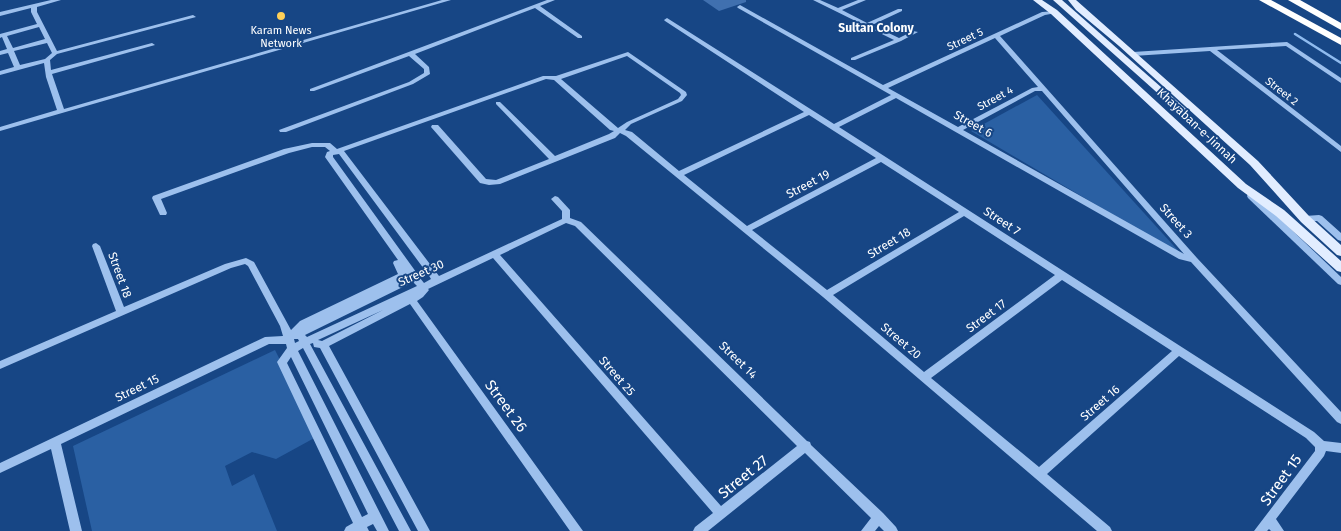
<svg xmlns="http://www.w3.org/2000/svg" width="1341" height="531" font-family="'Fira Sans',sans-serif">
<style>
.green{fill:#2a60a3}
.lines{fill:none;stroke-linecap:round;stroke-linejoin:round}
.stream{stroke:#8fbbef;stroke-width:2.5}
.building{fill:#4070af}
.minor{fill:#9dc0ed;fill-rule:evenodd}
.major{fill:#e2edff;fill-rule:evenodd}
.highway{fill:#fff;fill-rule:evenodd}
.poi-dot{fill:#ffd058;stroke:#174685;stroke-width:2}
.labels{text-anchor:middle;stroke-width:4;stroke-linejoin:round;paint-order:stroke}
.far-poi-label{font-size:11px;fill:#fff;stroke:#174685}
.far-street-label{font-size:11px;fill:#fff;stroke:#174685}
.far-quarter-label{font-size:12px;font-weight:bold;fill:#fff;stroke:#174685}
.street-label{font-size:12px;fill:#fff;stroke:#174685}
.near-street-label{font-size:15px;fill:#fff;stroke:#174685}
</style>
<rect width="100%" height="100%" fill="#174685"/>
<!-- green -->
<g class="green">
<path d="M1037 95 1183 256 971 131Z"/>
<path d="M275 350 318 436 276 459 252 452 225 466 232 486 254 474 277 531H92L73 446Z"/>
</g>
<g class="lines">
<!-- stream -->
<path class="stream" d="M1295 34 1341 63"/>
</g>
<!-- building -->
<path class="building" d="M703 0H746V2L719 11Z"/>
<g class="lines">
<!-- minor -->
<g class="minor">
<path d="M51 0H61L37 7V12L57 51 193 15 196 17 57 54 50 60 51 70 152 43 155 45 52 74 64 109 442 0H451L0 131V127L57 110 46 77 44 63 0 75V71L14 67 8 53 0 55V51L7 49 2 37 0 38V34L37 24 31 12V8L0 16V12ZM39 27 45 39 13 48 7 36ZM47 43 52 53 45 59 20 65 14 51Z"/>
<path d="M547 0H555L540 6 582 36V38H578L535 8 415 54 429 67 430 74 413 84 286 132H280L279 130 409 82 424 73V69L409 56 314 91H310V89Z"/>
<path d="M813 0H820L838 8 858 0H866L842 10 867 23 898 9H902V11L872 25 899 38 913 31 918 32 901 41 855 60H851V58L894 40Z"/>
<path d="M740 5 883 85 1042 12 1056 11V13L1045 15 1000 36 1197 258 1341 412V424L1337 422 1191 262 1179 259 896 98 839 127 1314 432 1324 441 1341 443V453L1326 451 1324 456 1276 519 1284 531H1271L1269 529 1267 531H1254L1315 451V447L1306 438 1179 356 1047 474 1110 527 1112 531H1097L823 297 626 136 620 133 615 138 500 184 489 185 480 183 431 127 432 125H438L486 179 496 180 549 159 496 104V102H500L555 156 609 134 614 131 610 130 554 80 546 79 344 151 439 276 562 219V211L551 199 555 196 558 197 570 210V218L581 222 807 441 810 442 811 445 883 513 896 527 898 531H884L879 526 875 531H861L871 518 805 453 708 531H693L695 527 713 513 493 258 428 289 429 290 423 297 417 301 583 531H570L410 304 329 346 430 531H418L320 348 314 347 313 343 310 344 411 531H399L303 348 298 351 389 531H377L373 524 367 527 369 531H344L346 527 353 523 277 362 287 348 286 344H269L61 444 82 531H70L51 449 0 473V463L265 337 283 336 280 326 248 266 245 264 231 268 0 369V361L116 311 92 246 93 244 96 243 100 246 124 307 225 264 246 258 254 262 291 330 300 321 398 274 393 263 394 261 398 260 325 157 327 152 330 151 325 147H312L289 153 161 199 167 213 166 215H160L152 198 153 196 284 149 312 143H330L337 149 543 76H556L628 52 686 92 687 95 682 101 631 124 625 130 632 132 679 171 804 112 665 21 664 20 667 18 834 124 891 95 738 8 737 7ZM995 38 1038 87 1032 88 958 127 888 88ZM627 56 680 93 681 95 678 99 627 122 618 128 561 79ZM1035 91H1042L1184 254 963 130ZM809 115 876 158 747 226 684 175ZM339 154 424 269 416 272 333 157V155ZM881 162 959 212 827 290 752 230ZM964 216 1055 275 924 372 833 295ZM566 223 575 226 797 446 721 506 500 255ZM428 274 431 279 424 283 420 278ZM1062 280 1172 351 1039 467 931 378ZM413 282 417 286 307 337 305 335ZM383 310 322 341 318 340ZM294 339H298L299 341 295 343ZM291 357 368 514 362 517 287 363Z"/>
<path d="M1287 42 1341 78V83L1286 46 1217 50 1341 146V152L1210 51 1133 56 1130 54 1133 52Z"/>
<path d="M1251 193 1254 194 1341 277V285L1338 284 1248 198 1247 196 1248 194Z"/>
<path d="M1319 215 1322 216 1341 233V241L1338 240 1317 221 1305 222 1301 219 1305 216Z"/>
</g>
<!-- major -->
<g class="major">
<path d="M1033 0H1042L1057 10 1246 184 1284 210 1341 261V272L1337 271 1276 216 1238 188 1051 14Z"/>
<path d="M1053 0H1062L1186 109V113H1180Z"/>
<path d="M1068 0H1076L1258 161 1309 216 1341 245V256L1337 255 1301 222 1250 165 1119 46 1076 10Z"/>
</g>
<!-- highway -->
<g class="highway">
<path d="M1259 0H1271L1341 38V45Z"/>
<path d="M1288 0H1300L1341 23V30Z"/>
</g>
</g>
<!-- markers -->
<circle class="poi-dot" cx="281" cy="16" r="5"/>
<g class="labels">
<!-- far-poi labels -->
<g class="far-poi-label">
<text x="281" y="34">Karam News<tspan x="281" dy="13">Network</tspan></text>
</g>
<!-- far-street labels -->
<g class="far-street-label">
<text transform="translate(965 39) rotate(-25)" y="4">Street 5</text>
<text transform="translate(1282 91) rotate(38)" y="4">Street 2</text>
<text transform="translate(995 98) rotate(-29)" y="4">Street 4</text>
</g>
<!-- far-quarter labels -->
<g class="far-quarter-label">
<text x="876" y="32">Sultan Colony</text>
</g>
<!-- street labels -->
<g class="street-label">
<text transform="translate(973 124) rotate(29)" y="4">Street 6</text>
<text transform="translate(1197 126) rotate(43)" y="4">Khayaban-e-Jinnah</text>
<text transform="translate(808 184) rotate(-28)" y="4">Street 19</text>
<text transform="translate(1002 221) rotate(33)" y="4">Street 7</text>
<text transform="translate(1176 221) rotate(48)" y="4">Street 3</text>
<text transform="translate(889 243) rotate(-31)" y="4">Street 18</text>
<text transform="translate(421 273) rotate(-24)" y="4">Street 30</text>
<text transform="translate(120 275) rotate(70)" y="4">Street 18</text>
<text transform="translate(986 316) rotate(-37)" y="4">Street 17</text>
<text transform="translate(901 341) rotate(40)" y="4">Street 20</text>
<text transform="translate(738 360) rotate(44)" y="4">Street 14</text>
<text transform="translate(617 376) rotate(49)" y="4">Street 25</text>
<text transform="translate(137 388) rotate(-26)" y="4">Street 15</text>
<text transform="translate(1100 403) rotate(-41)" y="4">Street 16</text>
</g>
<!-- near-street labels -->
<g class="near-street-label">
<text transform="translate(506 406) rotate(54)" y="5">Street 26</text>
<text transform="translate(743 477) rotate(-39)" y="5">Street 27</text>
<text transform="translate(1281 480) rotate(-54)" y="5">Street 15</text>
</g>
</g>
</svg>
